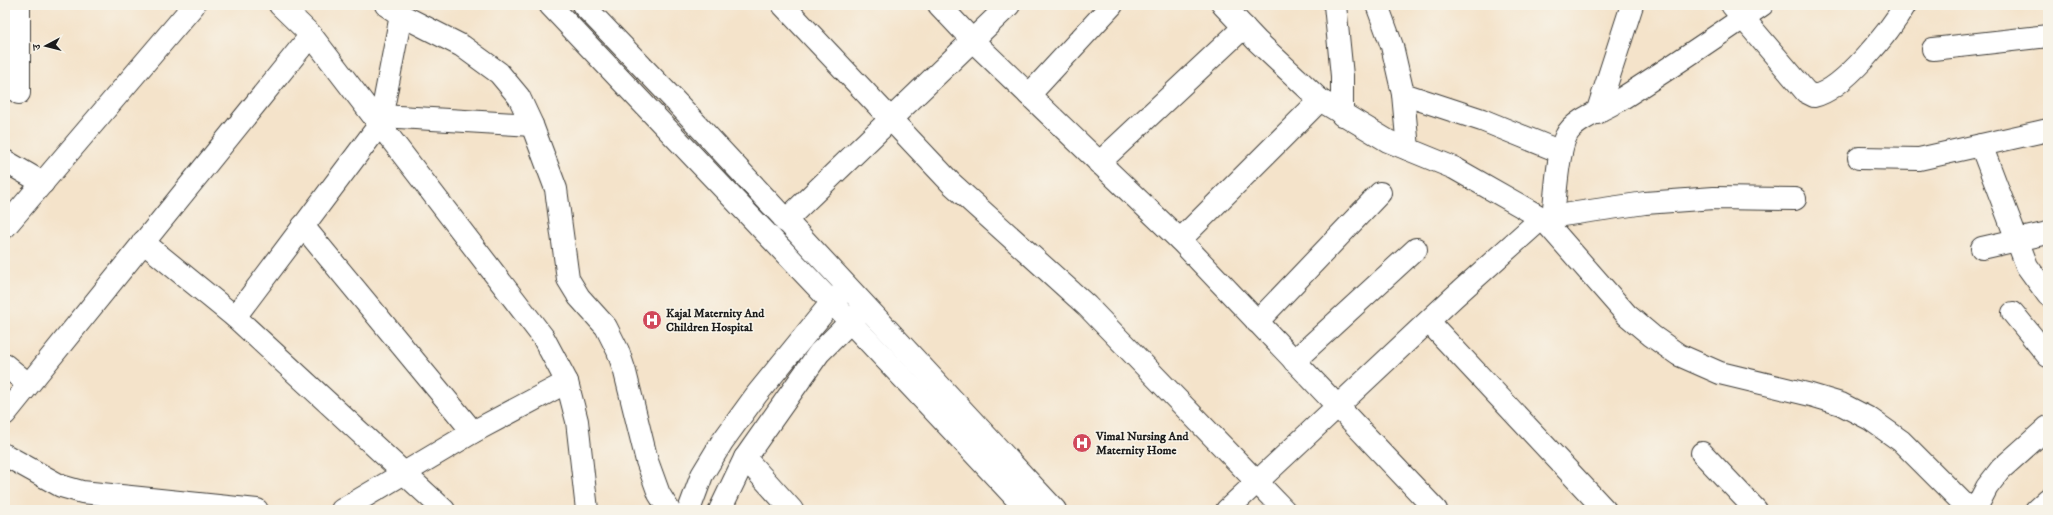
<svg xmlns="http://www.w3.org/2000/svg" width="2053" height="515" font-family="'IM FELL DW Pica','Noto Serif Devanagari',serif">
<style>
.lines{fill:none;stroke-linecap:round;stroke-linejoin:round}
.minor-casing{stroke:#3c3a36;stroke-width:24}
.major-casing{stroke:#3c3a36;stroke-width:24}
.minor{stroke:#fff;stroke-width:22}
.major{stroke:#fff;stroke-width:22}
.labels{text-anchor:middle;stroke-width:3.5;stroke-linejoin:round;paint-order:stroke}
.poi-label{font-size:12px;font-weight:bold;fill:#1c1c1c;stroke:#f7f3e8;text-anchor:start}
</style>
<rect width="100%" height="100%" fill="#f7f3e8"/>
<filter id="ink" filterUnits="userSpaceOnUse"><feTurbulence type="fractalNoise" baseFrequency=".025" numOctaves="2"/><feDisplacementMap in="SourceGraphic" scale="8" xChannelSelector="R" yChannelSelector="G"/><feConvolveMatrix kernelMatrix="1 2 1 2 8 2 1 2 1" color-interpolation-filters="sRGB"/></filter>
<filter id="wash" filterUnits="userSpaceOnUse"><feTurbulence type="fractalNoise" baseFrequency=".012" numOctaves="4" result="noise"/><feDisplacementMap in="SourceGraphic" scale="16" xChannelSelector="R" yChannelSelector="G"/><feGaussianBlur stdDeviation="0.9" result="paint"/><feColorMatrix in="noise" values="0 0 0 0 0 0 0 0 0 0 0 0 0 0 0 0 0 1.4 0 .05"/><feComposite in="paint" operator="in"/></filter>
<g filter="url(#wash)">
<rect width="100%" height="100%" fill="#f4e3ca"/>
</g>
<g filter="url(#ink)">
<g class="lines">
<defs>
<g id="minor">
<path d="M386 5 401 15 462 46 499 73 519 97 532 125 556 189 568 279 579 297 606 327 618 351 625 372 647 461 659 494 669 510"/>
<path d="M783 5 951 183 1087 306 1284 510"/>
<path d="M939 5 973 41 1180 240 1436 510"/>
<path d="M1223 5 1257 41 1320 100 1388 141 1454 168 1542 218 1627 315 1652 336 1679 355 1720 373 1811 395 1841 404 1870 419 1901 441 1970 510"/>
<path d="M1335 5 1342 76V115"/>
<path d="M1377 5 1392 46 1403 94 1408 149"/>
<path d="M1732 5 1806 92 1814 96C1843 90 1890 31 1905 5"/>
<path d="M311 35 543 337 567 382 577 421 587 510"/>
<path d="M1933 49 2048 36"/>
<path d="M19 93V5"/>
<path d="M1403 94 1482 120 1561 152"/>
<path d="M1029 95 1112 5"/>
<path d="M1597 113 1632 5"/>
<path d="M382 116 532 125"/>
<path d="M1981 145 2027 266 2048 295"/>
<path d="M1859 158 1919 159 2048 130"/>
<path d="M5 161 43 183"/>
<path d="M1099 163 1244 27"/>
<path d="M1553 216C1556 195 1557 154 1566 136 1573 120 1603 110 1618 101 1667 70 1714 38 1762 5"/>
<path d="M785 221 1009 5"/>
<path d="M303 226 473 432"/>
<path d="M5 227 194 5"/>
<path d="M1180 240 1320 100"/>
<path d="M143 242 235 317 444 510"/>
<path d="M1982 248 2048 233"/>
<path d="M2013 313 2048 356"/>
<path d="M235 317 380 124 401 15"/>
<path d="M1257 322 1380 193"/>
<path d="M1429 322 1605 510"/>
<path d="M1294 361 1416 249"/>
<path d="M5 365 28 384"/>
<path d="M5 414 311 35 280 5"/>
<path d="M1702 453 1756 510"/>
<path d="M5 455 61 486 82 492 257 510"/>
<path d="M745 458 792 510"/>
<path d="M342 510 473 432 567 382"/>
<path d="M689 510 702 475 722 442 757 394 832 302 846 289"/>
<path d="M720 510 745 458 819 353 863 309"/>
<path d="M1227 510 1454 297 1542 218 1645 203 1714 198 1795 199"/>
<path d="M1975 510 1987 487 2001 469 2048 427"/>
<path d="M2036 510 2048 499"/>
</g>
<g id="major">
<path d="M550 5C709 174 869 340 1027 510"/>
<path d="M583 5 678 104 1055 510"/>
</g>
</defs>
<!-- minor casing -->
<use href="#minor" class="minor-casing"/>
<!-- major casing -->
<use href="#major" class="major-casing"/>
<!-- minor -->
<use href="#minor" class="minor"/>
<!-- major -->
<use href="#major" class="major"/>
</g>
</g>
<!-- icons -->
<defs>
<symbol id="hospital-disc" viewBox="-11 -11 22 22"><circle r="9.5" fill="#d1495b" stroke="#f7f3e8"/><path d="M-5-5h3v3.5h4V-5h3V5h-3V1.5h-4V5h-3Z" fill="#fff"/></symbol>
</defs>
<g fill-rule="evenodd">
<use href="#hospital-disc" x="641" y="309" width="22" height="22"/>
<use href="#hospital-disc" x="1071" y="432" width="22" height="22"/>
</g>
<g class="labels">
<!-- poi labels -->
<g class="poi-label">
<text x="666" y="317">Kajal Maternity And<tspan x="666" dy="14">Children Hospital</tspan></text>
<text x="1096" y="440">Vimal Nursing And<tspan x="1096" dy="14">Maternity Home</tspan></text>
</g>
</g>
<!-- margin -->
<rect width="2053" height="515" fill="none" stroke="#f7f3e8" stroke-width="20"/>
<!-- north arrow -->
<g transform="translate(46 46) rotate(263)" stroke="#f7f3e8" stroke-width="3" paint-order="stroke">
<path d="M0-3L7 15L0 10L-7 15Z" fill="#1c1c1c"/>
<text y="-6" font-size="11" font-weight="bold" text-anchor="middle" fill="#1c1c1c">उ</text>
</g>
</svg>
